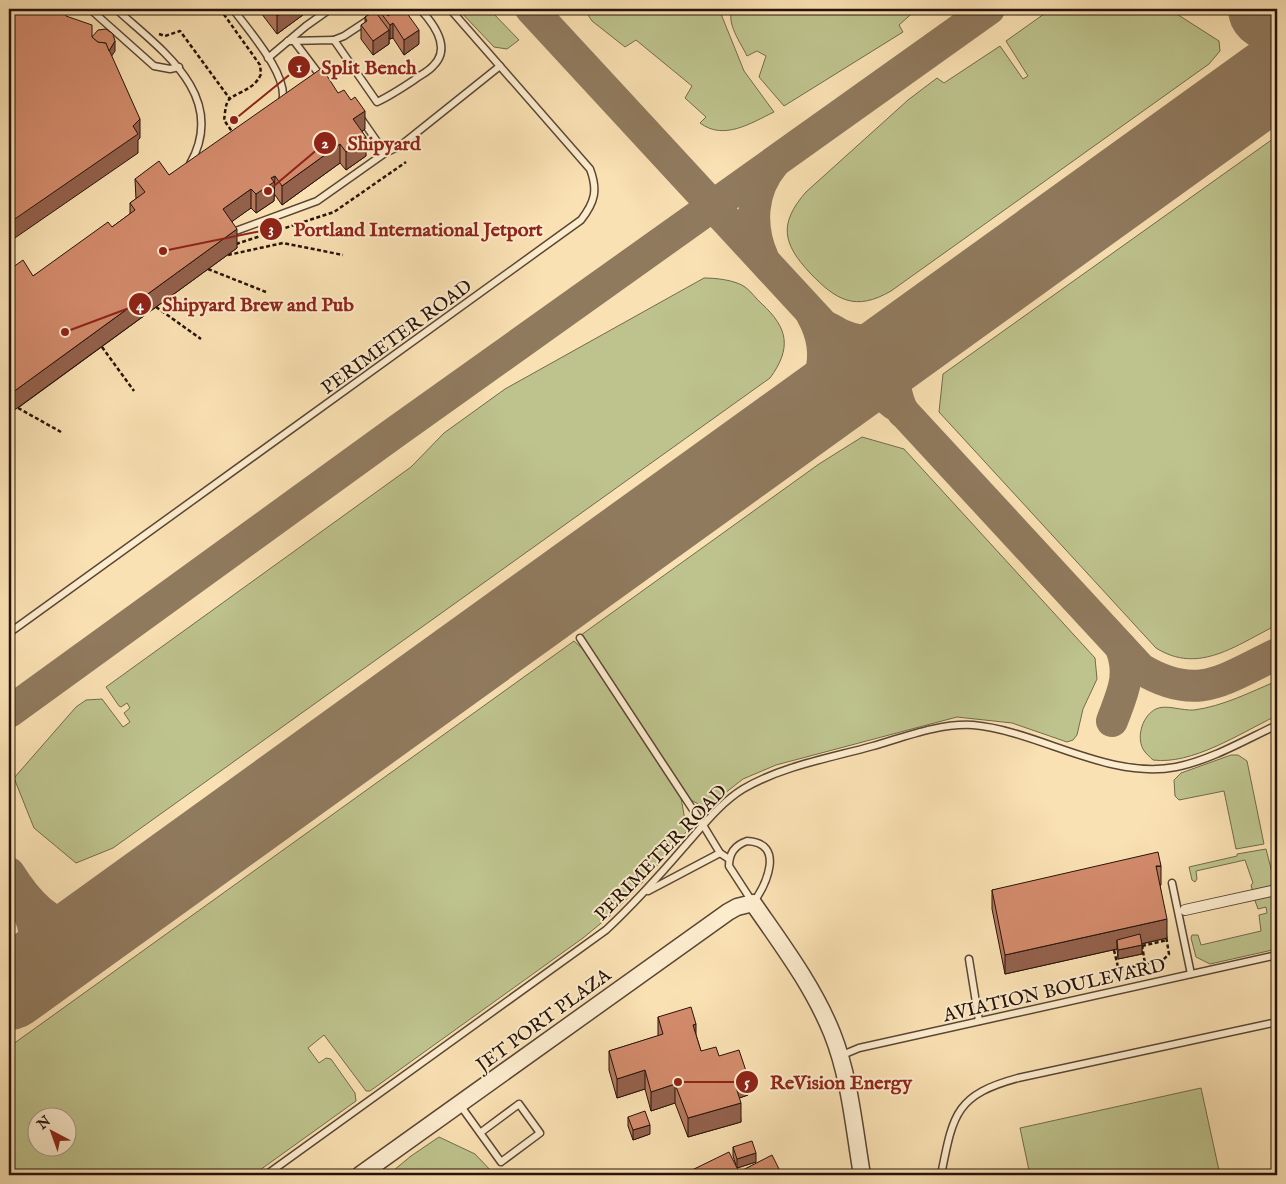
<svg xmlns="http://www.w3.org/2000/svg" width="1286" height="1184" font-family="'IM FELL English',serif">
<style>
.green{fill:#bec38d;stroke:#726b4c;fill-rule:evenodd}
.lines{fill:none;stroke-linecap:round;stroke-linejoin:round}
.taxiway{stroke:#907a5e;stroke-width:32}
.runway{stroke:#907a5e;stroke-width:82}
.service-casing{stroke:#5b4634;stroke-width:9}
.pedestrian-casing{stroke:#5b4634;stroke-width:12}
.tertiary-casing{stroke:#5b4634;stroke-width:19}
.path{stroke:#26130a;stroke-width:2.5;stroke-dasharray:4 2.5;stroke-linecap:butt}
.service{stroke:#fcecce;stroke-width:6}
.pedestrian{stroke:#fcecce;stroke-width:10}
.tertiary{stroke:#fcecce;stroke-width:16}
.wall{fill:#b5785d;stroke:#26130a}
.shaded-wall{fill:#94614c;stroke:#26130a}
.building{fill:#d38b6c;stroke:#26130a}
.labels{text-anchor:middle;stroke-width:4;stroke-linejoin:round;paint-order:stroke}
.street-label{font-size:19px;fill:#26130a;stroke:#fcecce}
.leader{fill:none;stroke:#8f2418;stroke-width:2}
.callout-dot{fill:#8f2418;stroke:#fcecce;stroke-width:2}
.mark-label{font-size:15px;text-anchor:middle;font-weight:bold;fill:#fff}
.callout-label{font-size:20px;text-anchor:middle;font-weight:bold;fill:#8f2418;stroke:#fcecce;stroke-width:4;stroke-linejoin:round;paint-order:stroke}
</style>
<rect width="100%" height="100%" fill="#fae1b3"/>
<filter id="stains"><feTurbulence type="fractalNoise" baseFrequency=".004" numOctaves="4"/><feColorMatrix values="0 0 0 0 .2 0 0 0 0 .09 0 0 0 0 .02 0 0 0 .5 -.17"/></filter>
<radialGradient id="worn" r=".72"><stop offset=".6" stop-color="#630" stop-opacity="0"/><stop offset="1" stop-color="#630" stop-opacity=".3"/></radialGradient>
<!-- green -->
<g class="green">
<path d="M458 9H489L519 40 507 49 494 47Z"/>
<path d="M584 9H719L744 71 774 112C751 123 724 141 700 123L706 117 685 98 692 86 636 40 625 47 592 21Z"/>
<path d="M733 9H917L899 25 903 32 784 106 759 77 766 56 757 51 747 56C741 43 725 22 733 9Z"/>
<path d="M1051 9H1169L1219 41 1220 51 1209 64 891 291C855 312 836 300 810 273 783 244 778 224 806 192L908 100 937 78 944 83 1000 46 1023 79 1028 76 1006 41Z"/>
<path d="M1277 136V625C1236 645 1199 675 1156 648L939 412 943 374Z"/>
<path d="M704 278C716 278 735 280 745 287 751 291 756 299 762 304 788 328 792 348 770 378L113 848 76 863 34 828 14 778 76 707 86 700 102 699 123 727 130 722 124 713 130 708 127 703 121 707 119 706 106 687 411 467 444 433 505 389Z"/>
<path d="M862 437 904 449 1095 658 1097 679 1083 709 1077 735 1073 740 1067 742 1012 723 957 717 776 765 743 779 706 808 689 799 581 635 819 464Z"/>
<path d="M574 641 583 649 681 798 687 831 643 882 611 915 583 938 370 1091H366L324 1035 308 1048 319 1063 326 1058 331 1059 355 1093 356 1101 253 1175H9V1047ZM38 1116H68V1146H38Z"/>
<path d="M1277 681V715L1274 717C1239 734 1192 765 1153 760 1150 757 1145 753 1143 749 1136 736 1143 715 1156 709 1165 704 1183 711 1194 710 1224 706 1250 692 1277 681Z"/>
<path d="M1231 755H1238L1247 761 1264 844 1236 849 1224 791 1179 800 1175 796 1174 780 1181 773Z"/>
<path d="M1266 849 1276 888 1253 893 1251 885 1253 883 1245 860 1196 871 1197 879 1195 882 1192 880 1189 867 1237 856V854Z"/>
<path d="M1277 894V949L1210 964 1196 957 1191 938 1192 935H1198L1201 945 1261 931 1259 915 1267 913 1266 907 1258 909 1254 898Z"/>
<path d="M1201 1088 1220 1175H1030L1020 1128Z"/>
<path d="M439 1137 475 1154 495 1175H388L411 1156Z"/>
</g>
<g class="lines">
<!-- taxiway -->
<g class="taxiway">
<path d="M531 9 1141 669C1198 703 1224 679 1277 654"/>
<path d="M763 258C749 226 751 190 774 163"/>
<path d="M829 328C859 348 889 343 921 332"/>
<path d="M821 404C844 391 872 383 894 404"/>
<path d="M903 412C887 377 895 358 921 332"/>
<path d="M788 427C818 394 836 358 812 315"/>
<path d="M9 712 394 433 989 9"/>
<path d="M1112 721C1122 694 1132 676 1121 648"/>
<path d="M9 873C24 897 48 929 80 926 88 926 98 920 106 917"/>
<path d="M12 986C42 949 41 938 21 895"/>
</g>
<!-- runway -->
<g class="runway">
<path d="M1269 9 1277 14"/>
<path d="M9 989 1277 75"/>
</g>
<defs>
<g id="service">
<path d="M90 9 154 66 170 69 179 67"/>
<path d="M116 9C160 49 229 95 190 164"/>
<path d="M233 9C248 30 290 76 282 102"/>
<path d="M334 40 344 36 385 9"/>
<path d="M288 41 334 40 377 102C390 96 402 88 414 80 420 75 428 72 433 66 452 48 434 24 420 9"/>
<path d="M294 41 322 78"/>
<path d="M268 58 306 26 330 9"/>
<path d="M360 117 385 153"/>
<path d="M233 232 317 201 385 153 400 146 500 66"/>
<path d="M9 633 581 220C595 202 598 190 590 169L450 9"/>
<path d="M580 638 703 825 720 853 729 859"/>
<path d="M747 841C786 843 766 885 753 903L729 866C729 853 735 845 747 841Z"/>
<path d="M1172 883 1191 974"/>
<path d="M648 891 720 853"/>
<path d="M969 959 979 1021"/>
<path d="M840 1056 859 1048 1277 955"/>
<path d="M460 1105 501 1162 540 1133 519 1104 480 1133"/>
<path d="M266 1175 606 930C634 904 659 876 684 847 702 827 720 803 743 789 782 766 830 758 873 746 904 737 940 723 973 725 1039 731 1108 780 1176 767 1211 760 1245 740 1277 725"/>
<path d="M941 1175C953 1115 955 1095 1018 1078L1277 1022"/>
</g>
<path id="pedestrian" d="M1185 910 1276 890"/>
<path id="tertiary" d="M360 1175 728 912 737 907 753 903C782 945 813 986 832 1033 850 1078 854 1128 862 1175"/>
</defs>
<!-- service casing -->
<use href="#service" class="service-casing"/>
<!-- pedestrian casing -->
<use href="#pedestrian" class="pedestrian-casing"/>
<!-- tertiary casing -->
<use href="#tertiary" class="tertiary-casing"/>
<!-- path -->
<g class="path">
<path d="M220 9 260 65 261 74C253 93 231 92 227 103 225 108 225 115 224 120L233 133"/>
<path d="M159 34 165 36 180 31 230 99"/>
<path d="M236 244 334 212 406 162"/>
<path d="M228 255 283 243 343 255"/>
<path d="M208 269 266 292"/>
<path d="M156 307 201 339"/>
<path d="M102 347 134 391"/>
<path d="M18 408 61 432"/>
<path d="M1142 945 1145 964"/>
<path d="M1142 946 1167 940"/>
<path d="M1114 950 1118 967 1123 969 1163 960 1169 954 1166 936"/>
</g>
<!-- service -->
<use href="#service" class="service"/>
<!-- pedestrian -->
<use href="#pedestrian" class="pedestrian"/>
<!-- tertiary -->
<use href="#tertiary" class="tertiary"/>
</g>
<!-- wall -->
<g class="wall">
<path d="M258 9H311L277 34Z"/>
<path d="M378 9 388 16 419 44 404 55 393 38 390 39 389 38V44L373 55 361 39V25L365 23V17Z"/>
<path d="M338 93 365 129 362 131 366 156 346 170 340 163 282 205 275 195 274 196V201L256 213 251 208 232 221 237 248 18 408 33 276 112 227 130 214V203L136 199 135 179 169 175Z"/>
<path d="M1161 866V885H1160L1167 938 1142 944V954L1118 959 1117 949 1005 974 992 909V890Z"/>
<path d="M658 1017 696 1035 701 1051 719 1056 748 1095 739 1098 741 1122 688 1137 675 1103 651 1111 645 1089 617 1098 609 1070V1051L658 1036Z"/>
<path d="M628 1117 650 1134 633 1140 628 1126Z"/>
<path d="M733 1147 756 1162 737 1168 739 1172 782 1175H690V1171L736 1165 733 1156Z"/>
</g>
<!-- shaded-wall -->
<g class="shaded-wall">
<path d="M286 9H311L277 34V16Z"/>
<path d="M393 23V38L390 39V25Z"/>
<path d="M389 30V44L373 55V41Z"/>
<path d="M419 30V44L404 55V40Z"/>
<path d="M115 41V51L109 60V51Z"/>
<path d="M365 111V129L353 138V119Z"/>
<path d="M140 119V138L138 140V153L9 242V223L133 126Z"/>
<path d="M366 137V156L346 170V152Z"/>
<path d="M340 144V163L282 205V186Z"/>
<path d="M275 176 274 201 256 213V194L271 178Z"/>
<path d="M251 189V208L223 228V209Z"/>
<path d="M237 229V248L9 414V395Z"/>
<path d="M1167 919V938L1118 949 1117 940V949L1005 974V955Z"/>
<path d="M1142 945V954L1118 959V950Z"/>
<path d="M696 1024V1043L693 1025Z"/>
<path d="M645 1070V1089L617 1098V1079Z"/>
<path d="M748 1077V1095L734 1100V1081Z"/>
<path d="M675 1084V1103L651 1111V1092Z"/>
<path d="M741 1103V1122L688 1137V1118Z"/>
<path d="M650 1125V1134L633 1140V1130Z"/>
<path d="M756 1153V1162L737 1168V1159Z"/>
</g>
<!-- building -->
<g class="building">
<path d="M9 9H61L66 16 92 25V37L98 42 106 43 140 119 133 126 138 134 9 223Z"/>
<path d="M272 9H286L277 16Z"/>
<path d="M378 9H382L388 16 398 9H404L419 30 404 40 393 23 390 25 380 12 377 14 389 30 373 41 361 25 367 21 365 17Z"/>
<path d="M106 29 113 34 115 41 109 51 106 43 98 42 92 37 98 30Z"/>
<path d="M322 68 338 93 344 90 351 100 355 97 365 111 353 119 366 137 346 152 340 144 282 186 275 176 271 178 274 182 256 194 251 189 223 209 237 229 9 395V270L23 260 33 276 108 222 112 227 135 210 130 203 145 192 135 179 159 161 169 175Z"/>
<path d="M1158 852 1161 866H1156L1167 919 1005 955 992 890Z"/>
<path d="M1140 934 1142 945 1118 950 1117 940Z"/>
<path d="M691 1007 696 1024 693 1025 701 1051 716 1047 719 1056 739 1050 748 1077 734 1081 741 1103 688 1118 675 1084 651 1092 645 1070 617 1079 609 1051 663 1034 658 1017Z"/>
<path d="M645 1111 650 1125 633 1130 628 1117Z"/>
<path d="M752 1141 756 1153 737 1159 733 1147Z"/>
<path d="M729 1152 739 1172 772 1155 782 1175H692L690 1171Z"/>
</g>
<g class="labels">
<!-- street labels -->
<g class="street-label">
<text transform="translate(396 336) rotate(-36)" y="7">PERIMETER ROAD</text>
<text transform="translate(660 852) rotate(-46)" y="7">PERIMETER ROAD</text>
<text transform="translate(1054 989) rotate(-13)" y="7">AVIATION BOULEVARD</text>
<text transform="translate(543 1019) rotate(-36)" y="7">JET PORT PLAZA</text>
</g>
</g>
<!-- callouts -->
<path class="leader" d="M234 120L299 67M268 191L325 143M163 251L271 229M65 332L140 304M678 1082L747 1082"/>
<g class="callout-dot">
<circle cx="234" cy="120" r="5"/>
<circle cx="268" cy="191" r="5"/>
<circle cx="163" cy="251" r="5"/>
<circle cx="65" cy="332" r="5"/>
<circle cx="678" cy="1082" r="5"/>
<circle cx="299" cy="67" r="12"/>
<circle cx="325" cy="143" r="12"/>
<circle cx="271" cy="229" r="12"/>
<circle cx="140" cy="304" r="12"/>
<circle cx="747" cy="1082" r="12"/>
</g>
<g class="mark-label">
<text x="299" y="72">1</text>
<text x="325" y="148">2</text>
<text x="271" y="234">3</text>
<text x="140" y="310">4</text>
<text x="747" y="1087">5</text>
</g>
<g class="callout-label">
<text x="369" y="74">Split Bench</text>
<text x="384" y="150">Shipyard</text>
<text x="418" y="236">Portland International Jetport</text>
<text x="258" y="311">Shipyard Brew and Pub</text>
<text x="841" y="1089">ReVision Energy</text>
</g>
<!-- margin -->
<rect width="1286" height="1184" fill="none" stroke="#fae1b3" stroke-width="30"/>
<rect x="10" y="10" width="1266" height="1164" fill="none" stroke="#26130a" stroke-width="2.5"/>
<rect x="15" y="15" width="1256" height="1154" fill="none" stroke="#26130a"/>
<!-- north arrow -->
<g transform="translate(52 1132) rotate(319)"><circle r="24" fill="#fcecce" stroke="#a69580"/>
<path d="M0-4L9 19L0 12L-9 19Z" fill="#8f2418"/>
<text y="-8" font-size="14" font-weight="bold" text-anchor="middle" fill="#26130a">N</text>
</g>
<rect width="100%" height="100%" filter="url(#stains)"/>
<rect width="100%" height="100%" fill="url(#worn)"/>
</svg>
